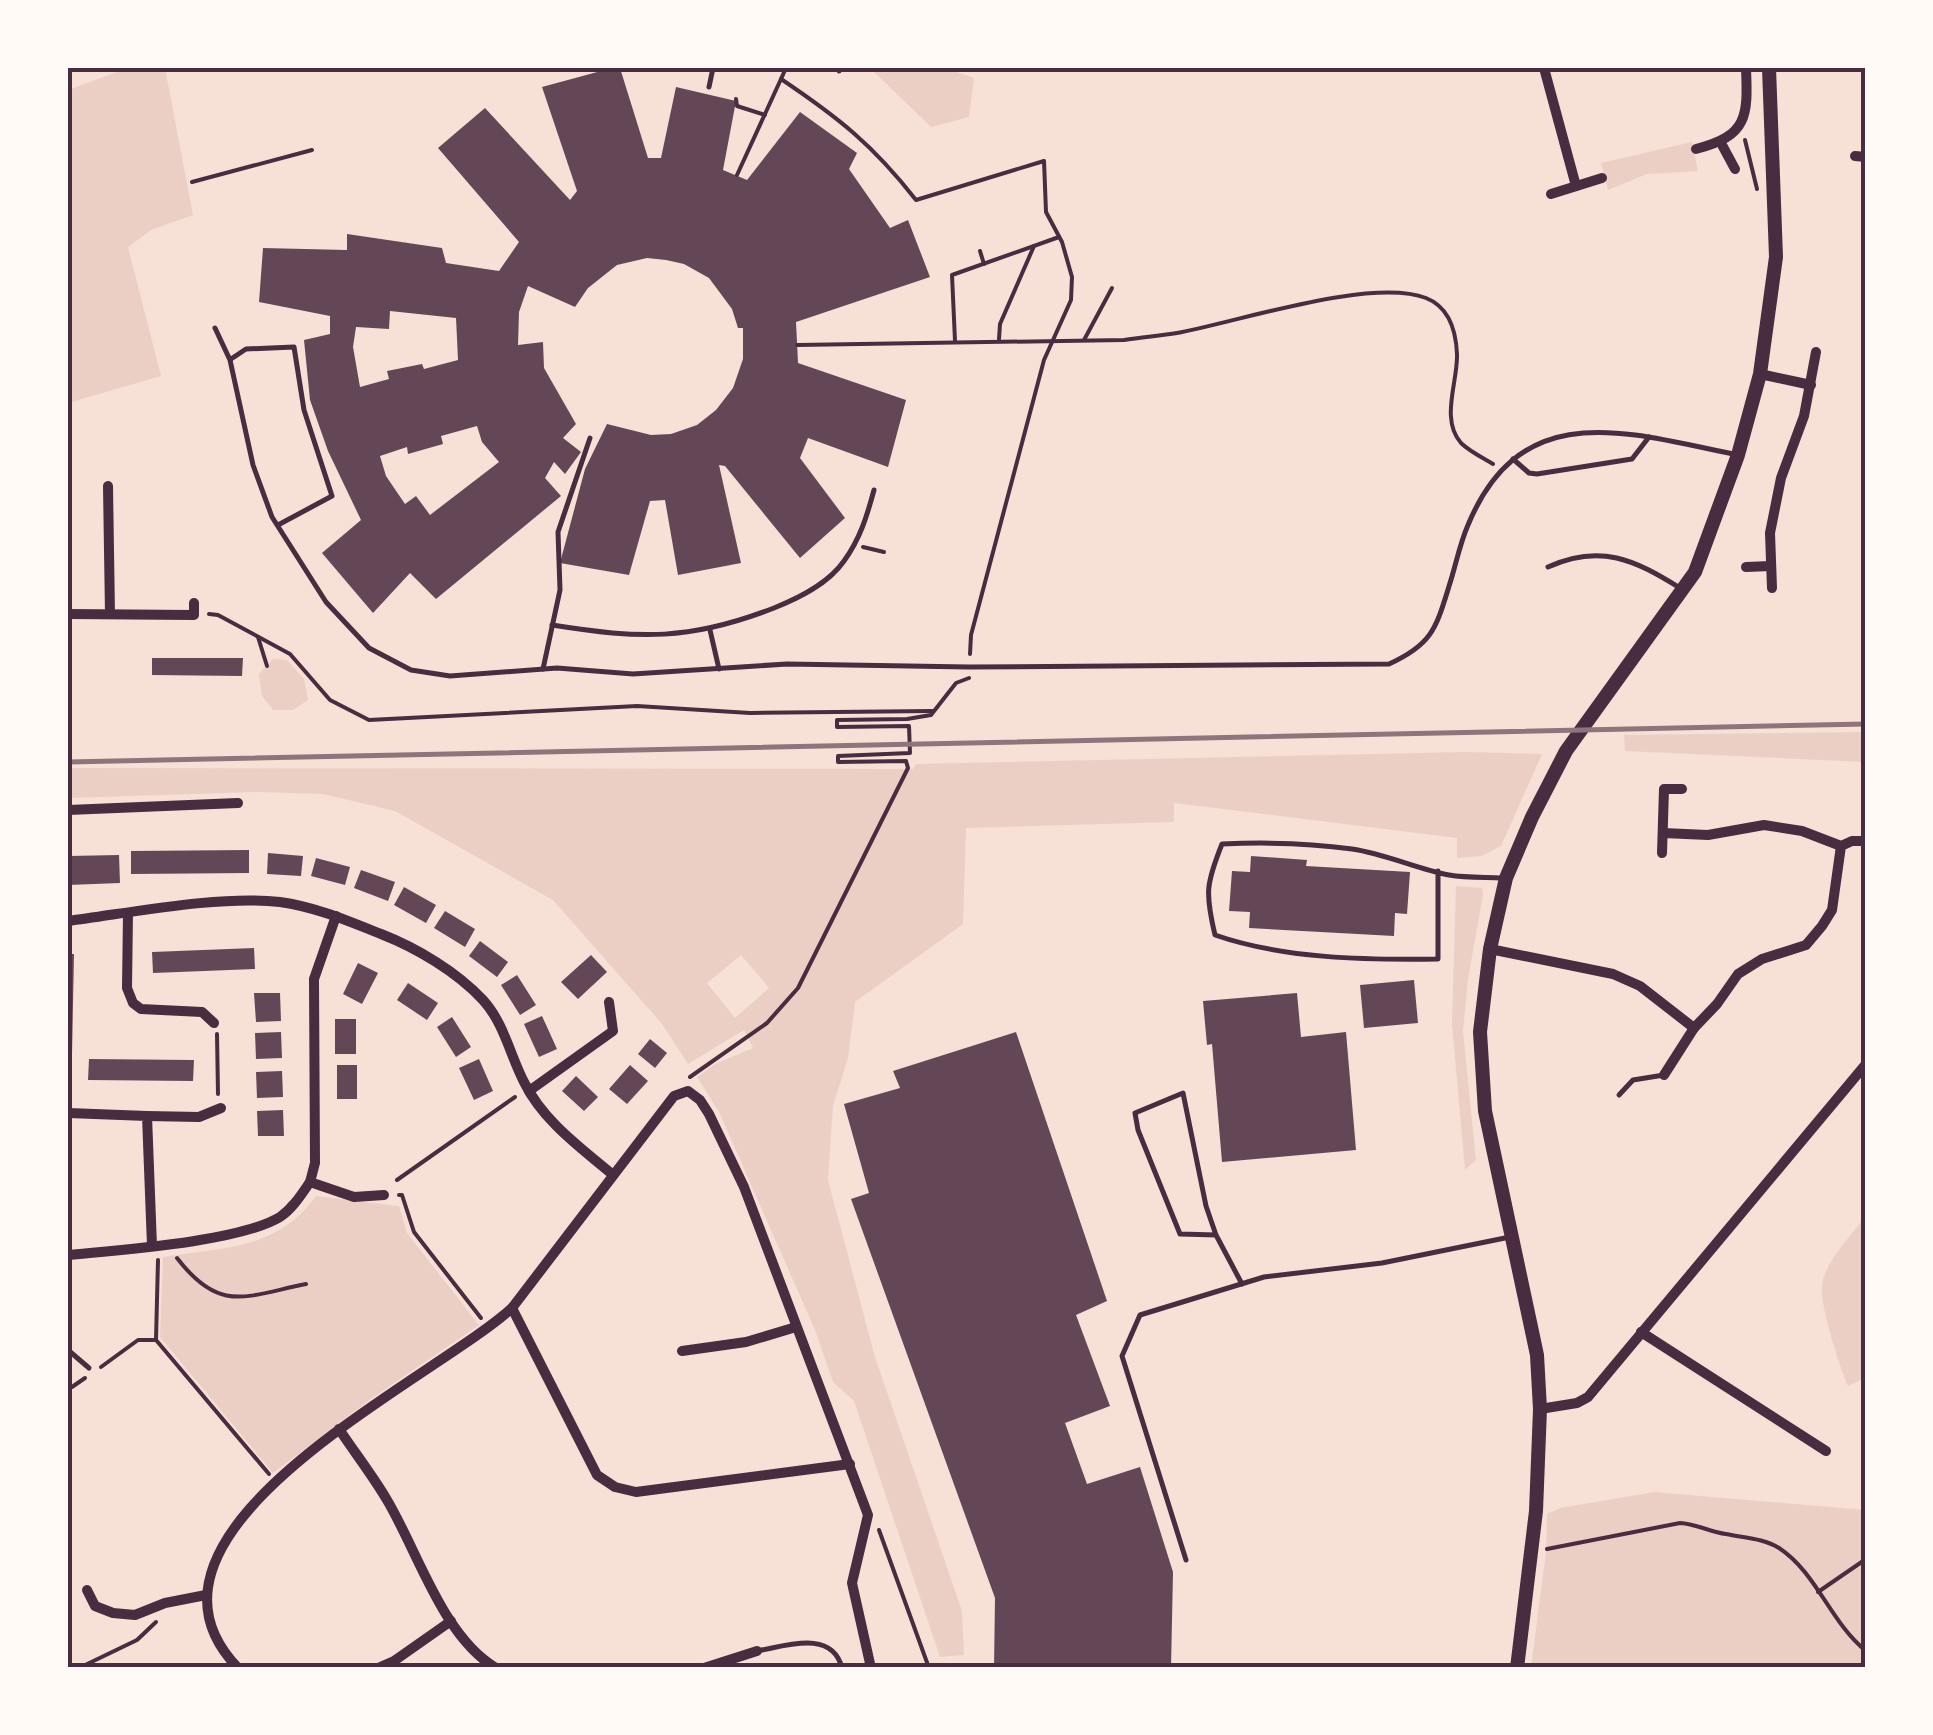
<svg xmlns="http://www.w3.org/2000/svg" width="1933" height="1735" font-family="Karla,sans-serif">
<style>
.green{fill:#ebcfc5;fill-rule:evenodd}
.building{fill:#644757;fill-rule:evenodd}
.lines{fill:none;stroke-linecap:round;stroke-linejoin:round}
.path{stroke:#4a2c40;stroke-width:4}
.service{stroke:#4a2c40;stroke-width:5}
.minor{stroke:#4a2c40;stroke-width:10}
.tertiary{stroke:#4a2c40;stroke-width:14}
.rail{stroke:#8f747c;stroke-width:5}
.neatline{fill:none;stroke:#4a2c40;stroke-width:4}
</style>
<rect width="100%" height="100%" fill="#f7e1d7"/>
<!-- green -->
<g class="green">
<path d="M128 68H165L193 215 151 230 128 247 161 376 68 403V90Z"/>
<path d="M870 68H945L974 78 969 117 931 127Z"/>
<path d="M1692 142 1698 171 1647 174 1608 190 1601 163Z"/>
<path d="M273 659 287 660 304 679 308 700 293 710H273L262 696 259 674Z"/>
<path d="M1865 732V762L1625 751 1624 735Z"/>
<path d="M1465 752 1542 754 1501 846 1482 856 1457 858V838L1174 803V822L966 828 963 924 855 1002 848 1058 833 1106 828 1180 875 1357 962 1611 964 1655 940 1657 854 1401 833 1382 815 1330 719 1112 697 1077 715 1064 753 1048 744 1030 688 1064 662 1024 553 900 395 811 323 794 258 792 68 798V768L900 769H913L916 764ZM741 955 769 988 735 1018 707 983Z"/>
<path d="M1456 886 1482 888 1483 895 1468 979 1463 1031 1476 1160 1465 1170 1452 1024Z"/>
<path d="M316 1196 399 1206 407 1233 479 1325 368 1401 273 1473 160 1337 163 1257C224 1247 277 1250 316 1196Z"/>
<path d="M1865 1217V1378L1848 1386C1840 1368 1819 1303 1822 1285 1825 1261 1852 1235 1865 1217Z"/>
<path d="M1654 1492 1865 1510V1667L1531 1668 1546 1552 1547 1514 1560 1508Z"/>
</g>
<!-- building -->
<g class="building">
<path d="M612 68H620L648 158H661L676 87 736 101 723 170 747 180 800 112 857 153 849 169 890 228 908 220 930 277 796 322 798 363 906 400 888 467 808 438 800 458 845 518 800 558 725 466 719 465 741 563 678 575 665 500 650 501 629 575 560 563 585 469 607 424 651 435 671 434 697 425 716 410 733 388 743 359V328H738L732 309 709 278 684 264 666 260 647 258 617 265 588 288 575 307 528 286 519 312 518 345 543 342 544 368 576 424 563 438 581 452 565 474 554 462 545 478 561 496 436 599 410 573 373 613 322 553 361 520 328 451 310 400 304 340 330 334V316L259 302 263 248 347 250V234L442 248 446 263 499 271 519 242 438 148 485 108 570 200 577 191 542 87ZM390 311 456 318 458 360 424 369 422 364 387 371 389 379 360 387 353 347 356 327 389 329ZM477 426 482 442 499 462 430 515 416 496 405 504 386 476 380 456 407 447 408 454 443 444 441 436Z"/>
<path d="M152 658H243L242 676 152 675Z"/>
<path d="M249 850V873L131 874V851Z"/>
<path d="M268 853 303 856 301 876 267 874Z"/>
<path d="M119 855 120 883 68 885V856Z"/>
<path d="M1251 856 1307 860 1306 866 1410 872 1407 914 1395 913 1394 936 1249 928 1250 912 1229 911 1232 871 1250 872Z"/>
<path d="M316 858 350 867 345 885 311 876Z"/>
<path d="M361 870 395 882 388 901 354 888Z"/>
<path d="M404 887 436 905 426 923 394 905Z"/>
<path d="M445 911 475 929 465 947 434 928Z"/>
<path d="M480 941 508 962 497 977 469 956Z"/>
<path d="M254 948 255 969 153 973 152 952Z"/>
<path d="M68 954H74L72 1055H68Z"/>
<path d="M591 955 607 972 578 999 561 982Z"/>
<path d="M358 963 378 973 362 1004 343 994Z"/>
<path d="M517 975 536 1005 520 1015 501 985Z"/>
<path d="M1414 980 1418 1023 1364 1028 1360 985Z"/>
<path d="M408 983 438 1003 427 1020 397 1000Z"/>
<path d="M254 993H280L281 1021 256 1022Z"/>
<path d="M1297 993 1301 1037 1346 1032 1356 1150 1222 1162 1212 1044 1207 1045 1203 1001Z"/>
<path d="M542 1016 557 1049 539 1057 524 1024Z"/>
<path d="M452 1017 471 1047 456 1057 437 1027Z"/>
<rect x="335" y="1019" width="21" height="35"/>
<path d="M281 1032 282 1058 256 1059 255 1033Z"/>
<path d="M1016 1032 1107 1301 1076 1315 1110 1406 1065 1423 1087 1484 1140 1467 1173 1572 1171 1668H994L995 1598 851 1199 869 1193 844 1104 900 1088 893 1071Z"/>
<path d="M650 1039 667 1053 655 1068 638 1054Z"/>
<path d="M89 1059 194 1060 193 1081 88 1080Z"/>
<path d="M479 1059 493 1091 474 1100 459 1068Z"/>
<rect x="337" y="1065" width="20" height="34"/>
<path d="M630 1065 648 1081 627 1104 609 1089Z"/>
<path d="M282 1071 283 1097 257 1098 256 1072Z"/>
<path d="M576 1076 598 1097 584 1111 562 1091Z"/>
<path d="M283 1110 284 1136H258L257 1111Z"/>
</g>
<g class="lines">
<!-- path -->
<g class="path">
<path d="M786 68 781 79C839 118 873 145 916 200L1044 161 1046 212 1062 242 1072 277 1071 300 1044 360 971 635 970 654"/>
<path d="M736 99 737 106 765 115"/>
<path d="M1745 140 1757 189"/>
<path d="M737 175 781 79"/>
<path d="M192 182 312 150"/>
<path d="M980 251 984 264"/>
<path d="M999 339 1000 324 1034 246"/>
<path d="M1084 340 1112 288"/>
<path d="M955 341 952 275 1059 237"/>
<path d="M797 345 1124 340C1141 337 1159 336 1177 333 1237 322 1371 277 1426 298 1449 307 1456 331 1457 354 1458 382 1440 419 1461 443 1469 451 1483 458 1493 464"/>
<path d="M863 547 884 552"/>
<path d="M209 614 218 615 290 654 330 700 369 720 637 706 750 713 933 711"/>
<path d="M258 637 267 666"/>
<path d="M217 1034 218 1094"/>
<path d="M690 1077 767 1023 798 988 908 768 906 761 838 762V756L910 753 909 726 837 727V720L907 719 931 715 956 683 969 678"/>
<path d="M397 1180 515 1097"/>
<path d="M399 1195H402L414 1232 481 1318"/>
<path d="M177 1258C220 1314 246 1296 306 1284"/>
<path d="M158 1260 156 1340 269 1474"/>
<path d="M101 1367 138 1340H156"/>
<path d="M72 1387 85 1378"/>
<path d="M879 1530 929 1668"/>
<path d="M1547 1549 1680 1523C1697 1524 1710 1532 1726 1534 1744 1538 1763 1538 1779 1548 1817 1573 1830 1622 1866 1651"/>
<path d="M1818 1592 1866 1559"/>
<path d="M79 1668 137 1640 156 1622"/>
</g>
<!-- service -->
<g class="service">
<path d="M838 68 839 71"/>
<path d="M709 87 713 68"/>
<path d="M215 328 230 360 253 465 272 517 326 602 369 648 411 670 450 676 557 668 633 674 787 664 969 667 1389 664C1433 644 1436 628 1450 583 1456 564 1460 543 1468 525 1522 395 1629 433 1738 455"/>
<path d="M231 359 246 349 294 347 304 410 332 496 278 525"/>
<path d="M1513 459 1529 473 1537 474 1632 459 1649 437"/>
<path d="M1548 567C1600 543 1635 560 1680 588"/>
<path d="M552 625C641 639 689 641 774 608 799 598 828 584 844 561 860 539 867 516 874 490"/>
<path d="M710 630 719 669"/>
<path d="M543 669 560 590 558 532 590 438"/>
<path d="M1438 871V959C1366 960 1284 959 1215 935 1205 893 1206 884 1222 844 1266 842 1308 843 1352 849 1386 854 1417 869 1449 875 1467 878 1486 877 1503 878"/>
<path d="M1619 1095 1633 1080 1664 1075"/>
<path d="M1216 1235 1180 1234 1138 1130 1135 1113 1183 1093 1206 1206 1216 1235 1242 1284"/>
<path d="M68 1350 89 1368"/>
<path d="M1186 1560 1122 1356 1140 1315 1264 1277 1382 1263 1510 1237"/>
<path d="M757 1651C786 1646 832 1629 842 1668"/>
</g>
<!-- minor -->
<g class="minor">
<path d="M1544 68 1576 186"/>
<path d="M1721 143 1735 169"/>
<path d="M1696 149C1748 136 1748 116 1746 68"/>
<path d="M1855 156 1866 157"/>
<path d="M1551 194 1602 178"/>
<path d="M1760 374 1811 385"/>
<path d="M108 486 110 614"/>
<path d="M1746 567 1771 566"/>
<path d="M1772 588 1770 533 1781 478 1804 416 1816 352"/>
<path d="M68 614 194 615V603"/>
<path d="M68 810 238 803"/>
<path d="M1663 833 1708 835 1764 825 1802 831 1841 846"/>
<path d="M1662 853 1664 789H1682"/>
<path d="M128 913 127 988 133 1003 141 1009 202 1012 214 1023"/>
<path d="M336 916 314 979 315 1163 310 1182 354 1197 384 1195"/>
<path d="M68 921C130 913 219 895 280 902 316 907 348 921 381 934 417 948 457 972 483 1000 504 1023 510 1055 524 1082 543 1121 581 1148 613 1175"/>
<path d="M1490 949 1613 974 1640 986 1694 1028 1717 1004 1738 974 1762 959 1806 945 1822 926 1832 910 1841 846 1852 841H1866"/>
<path d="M1664 1075 1694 1028"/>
<path d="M529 1091 613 1031 609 1002"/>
<path d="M68 1113 147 1116 152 1246"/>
<path d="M147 1116 199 1117 221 1108"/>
<path d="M68 1255C118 1250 239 1242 280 1217 293 1208 301 1195 310 1182"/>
<path d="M512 1308 597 1475 615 1487 636 1492 850 1464"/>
<path d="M1641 1332 1826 1451"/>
<path d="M682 1351 746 1342 796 1327"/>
<path d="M1540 1409 1577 1403 1588 1397 1866 1064"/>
<path d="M339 1429C355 1453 373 1476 387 1500 418 1552 443 1637 496 1668"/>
<path d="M87 1590 95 1606 113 1613 135 1615 165 1603 206 1595"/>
<path d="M238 1668C106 1531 435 1379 512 1308L674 1096 688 1091 700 1100 709 1114 744 1187 868 1515 852 1583 871 1668"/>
<path d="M378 1668 394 1661 451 1621"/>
<path d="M704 1668 757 1651"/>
</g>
<!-- tertiary -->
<path class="tertiary" d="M1517 1668 1536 1511 1540 1409 1537 1355 1485 1111 1480 1032 1490 949 1506 878 1532 817 1566 751 1695 572 1738 455 1760 374 1776 257 1769 68"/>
<!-- rail -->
<path class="rail" d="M68 762 1866 724"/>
</g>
<!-- border -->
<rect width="1933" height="1735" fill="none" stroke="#fffaf5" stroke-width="140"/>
<rect x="70" y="70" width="1793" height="1595" class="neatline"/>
</svg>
